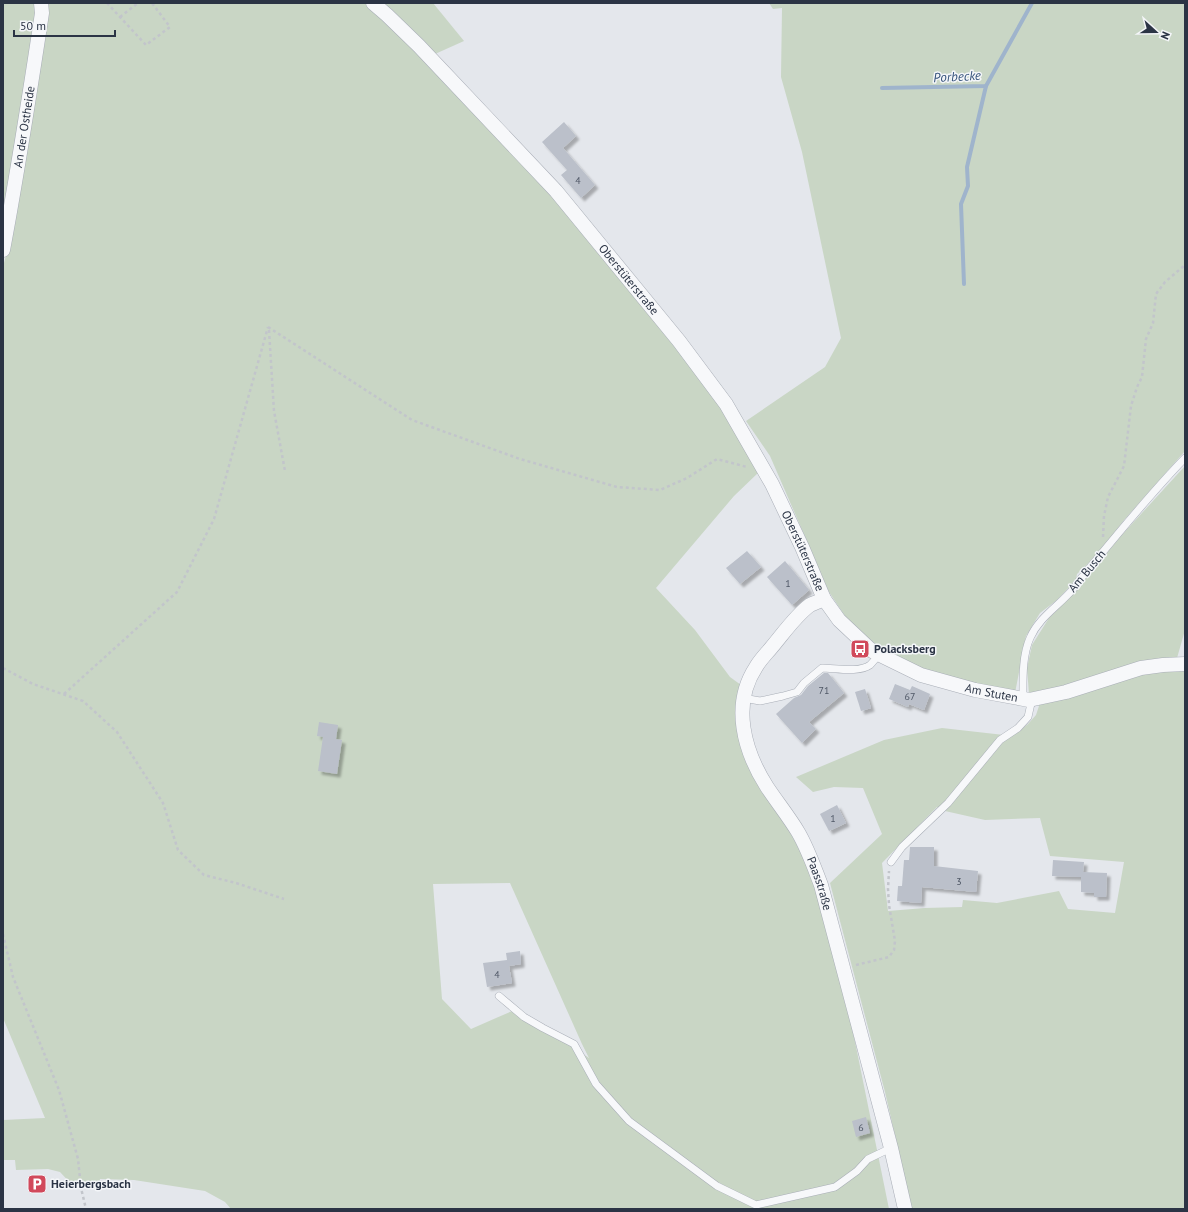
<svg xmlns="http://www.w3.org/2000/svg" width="1188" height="1212" font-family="'PT Sans',sans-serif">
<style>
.green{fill:#c9d6c5;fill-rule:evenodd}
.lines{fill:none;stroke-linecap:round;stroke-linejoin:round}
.stream{stroke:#9fb4cc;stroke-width:4}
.building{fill:#bbc0ca;filter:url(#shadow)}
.lane-casing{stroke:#a9aeb7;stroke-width:8}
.street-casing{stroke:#a9aeb7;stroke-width:15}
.path{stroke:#c2c5cb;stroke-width:2.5;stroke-dasharray:3 3;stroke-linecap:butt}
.lane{stroke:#f7f8fa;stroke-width:7}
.street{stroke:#f7f8fa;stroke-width:14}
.labels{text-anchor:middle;stroke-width:3;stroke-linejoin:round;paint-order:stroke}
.number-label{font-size:10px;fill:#4f5766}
.street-label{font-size:12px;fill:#2b3445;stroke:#f4f6f9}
.poi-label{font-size:12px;font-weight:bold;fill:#2b3445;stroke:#f4f6f9;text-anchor:start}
.water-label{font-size:13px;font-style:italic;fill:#34527a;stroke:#f4f6f9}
</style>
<defs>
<filter id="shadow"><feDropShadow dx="3.5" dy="3.5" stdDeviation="1" flood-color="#0004"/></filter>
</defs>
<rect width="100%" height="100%" fill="#e4e7ec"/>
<!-- green -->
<g class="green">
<path d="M3 3H375L426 61 553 195 722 406 759 472 734 496 656 588 695 630 730 677 741 685 736 699 740 746 797 833 838 958 889 1209H231L225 1202 205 1191 134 1180 100 1179 98 1189 74 1187 60 1172 48 1169 16 1170 15 1160H3V1120L45 1118 3 1018V267L15 219 3 218ZM510 883 582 1044 589 1058 576 1049 541 1030 512 1011 471 1029 442 999 433 884Z"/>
<path d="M381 3H433L464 41 435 54Z"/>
<path d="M769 3H1185V451L1125 519 1095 557 1077 574 1076 580 1057 600 1040 613 1026 636 1015 693 925 671 882 650 849 622 829 592 770 456 746 421 825 367 841 338 802 152 781 77 782 8 773 9Z"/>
<path d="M1185 466V630L1177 658 1087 682 1029 694 1027 668 1032 645 1049 618 1076 591 1120 537Z"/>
<path d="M1185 669V1209H912L885 1092 830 883 882 834 863 788 834 787 813 792 796 777 884 740 942 728 1004 735 939 808 937 807 882 863 888 911 925 908 962 907 963 900 997 903 1059 891 1068 909 1115 913 1124 862 1050 856 1040 818 985 820 945 811 1005 740 1018 732 1028 724 1036 715 1039 706 1038 703 1141 674Z"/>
</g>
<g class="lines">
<!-- stream -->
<g class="stream">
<path d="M882 88 986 86 1032 3"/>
<path d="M964 284 961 204 968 186 967 167 986 86"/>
</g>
</g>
<!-- building -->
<g class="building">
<path d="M564 122 576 136 563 148 595 185 581 198 561 175 567 170 542 142Z"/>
<path d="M747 551 761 567 740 584 726 568Z"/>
<path d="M785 561 809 590 792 605 767 577Z"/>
<path d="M824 673H828L844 693 809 722 816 729 802 743 776 714 794 698 801 695 808 686Z"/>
<path d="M895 684 910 690 912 686 930 694 924 710 909 704 908 707 889 699Z"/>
<path d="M865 689 871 708 861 711 855 692Z"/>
<path d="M319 722 338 725 336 739 342 740 337 774 318 771 323 737 317 736Z"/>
<path d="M837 805 846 823 829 831 820 814Z"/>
<path d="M910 847H934V866L978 871 976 892 922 887 921 903 897 901 898 886H902L904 860H909Z"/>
<path d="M1053 860 1084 862 1083 872 1107 873 1106 897H1094V893L1081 892V877L1052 876Z"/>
<path d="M520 951 521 964 509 966 512 983 487 987 483 963 507 960 506 953Z"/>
<path d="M866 1117 870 1133 856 1137 852 1121Z"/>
</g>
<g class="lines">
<defs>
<g id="lane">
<path d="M743 698 760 701 783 696 797 692 804 683 822 668C835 668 859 673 870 665 873 662 876 658 879 655"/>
<path d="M1023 699C1023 680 1022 656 1030 638 1039 617 1059 606 1074 588 1077 584 1079 580 1083 576 1116 536 1149 495 1185 458"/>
<path d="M891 862 902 847 948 803 1000 740 1018 728 1028 717 1032 699"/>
<path d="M499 996 524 1017 543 1028 574 1044 596 1084 629 1121 717 1186 756 1205 835 1187 857 1171 868 1159 891 1148"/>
</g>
<g id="street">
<path id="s1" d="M373 3 387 15 419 46 556 191 679 341 726 404 772 484 802 547 824 599 839 620 872 651 921 675 975 690 1029 700 1066 692 1141 668 1163 665 1185 664"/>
<path id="s2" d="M3 250C18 171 30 92 42 13L41 3"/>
<path id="s3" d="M824 599C820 601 814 603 810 605 795 616 783 634 771 648 766 654 760 660 756 667 731 705 744 751 767 787 777 802 789 817 798 832 808 849 814 867 821 885L891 1148 905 1209"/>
</g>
</defs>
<!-- lane casing -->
<use href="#lane" class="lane-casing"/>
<!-- street casing -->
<use href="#street" class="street-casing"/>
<!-- path -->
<g class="path">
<path d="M107 3 146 45 170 27 152 3"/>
<path d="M120 17 138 3"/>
<path d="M268 327 412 420 520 459 617 487 660 490 687 478 717 459 747 467"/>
<path d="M269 330 274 411 285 471"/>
<path d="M1103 537 1104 516 1108 497 1124 466 1131 406 1137 387 1142 377 1146 339 1153 323 1156 294 1165 282 1185 265"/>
<path d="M3 668 33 684 83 701 117 732 163 803 178 850 204 875 236 883 284 899"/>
<path d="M64 694 177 592 214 519 268 327"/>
<path d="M3 934 13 977 59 1090 78 1159 81 1188 86 1209"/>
<path d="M856 965 889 957 894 950 895 941 889 905 888 889 889 871"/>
</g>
<!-- lane -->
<use href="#lane" class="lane"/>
<!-- street -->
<use href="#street" class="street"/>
</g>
<!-- icons -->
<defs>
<symbol id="bus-square" viewBox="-11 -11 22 22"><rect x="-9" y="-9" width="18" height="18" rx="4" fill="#d1495b" stroke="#f4f6f9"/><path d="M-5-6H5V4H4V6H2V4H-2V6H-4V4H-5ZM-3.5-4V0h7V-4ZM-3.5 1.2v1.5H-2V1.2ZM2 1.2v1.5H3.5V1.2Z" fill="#fff"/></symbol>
<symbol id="parking-square" viewBox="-11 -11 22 22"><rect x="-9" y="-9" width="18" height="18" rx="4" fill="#d1495b" stroke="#f4f6f9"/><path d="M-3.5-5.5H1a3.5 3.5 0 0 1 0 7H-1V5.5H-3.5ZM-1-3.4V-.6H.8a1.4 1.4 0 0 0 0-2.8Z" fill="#fff"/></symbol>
</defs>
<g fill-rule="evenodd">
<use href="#bus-square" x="849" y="638" width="22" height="22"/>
<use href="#parking-square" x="26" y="1173" width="22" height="22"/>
</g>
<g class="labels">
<!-- number labels -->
<g class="number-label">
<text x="578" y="184">4</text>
<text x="788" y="587">1</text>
<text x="824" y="694">71</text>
<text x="910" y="700">67</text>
<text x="833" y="822">1</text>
<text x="959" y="885">3</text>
<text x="497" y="978">4</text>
<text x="861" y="1131">6</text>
</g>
<!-- street labels -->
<g class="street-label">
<text dy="4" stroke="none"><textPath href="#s2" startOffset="125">An der Ostheide</textPath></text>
<text dy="4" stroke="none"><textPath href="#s1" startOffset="377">Oberstüterstraße</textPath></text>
<text dy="4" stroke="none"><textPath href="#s1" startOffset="701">Oberstüterstraße</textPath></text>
<text transform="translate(1087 571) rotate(-50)" y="4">Am Busch</text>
<text dy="4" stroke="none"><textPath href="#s1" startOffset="952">Am Stuten</textPath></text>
<text dy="4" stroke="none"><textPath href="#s3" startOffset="336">Paasstraße</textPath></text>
</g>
<!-- poi labels -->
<g class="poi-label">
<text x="874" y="653">Polacksberg</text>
<text x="51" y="1188">Heierbergsbach</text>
</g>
<!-- water labels -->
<g class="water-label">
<text transform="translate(957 76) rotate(-3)" y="5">Porbecke</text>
</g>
</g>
<!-- border -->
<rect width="1188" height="1212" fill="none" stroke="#2b3445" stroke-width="8"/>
<!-- north arrow -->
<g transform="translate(1156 32) rotate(111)" stroke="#f4f6f9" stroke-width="3" paint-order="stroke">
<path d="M0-3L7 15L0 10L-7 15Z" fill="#2b3445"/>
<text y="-6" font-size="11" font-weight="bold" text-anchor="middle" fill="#2b3445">N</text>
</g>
<!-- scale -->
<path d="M14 30v6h101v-6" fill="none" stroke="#2b3445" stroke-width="2"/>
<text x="20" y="30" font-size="12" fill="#2b3445" stroke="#f4f6f9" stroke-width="3" paint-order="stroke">50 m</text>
</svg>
